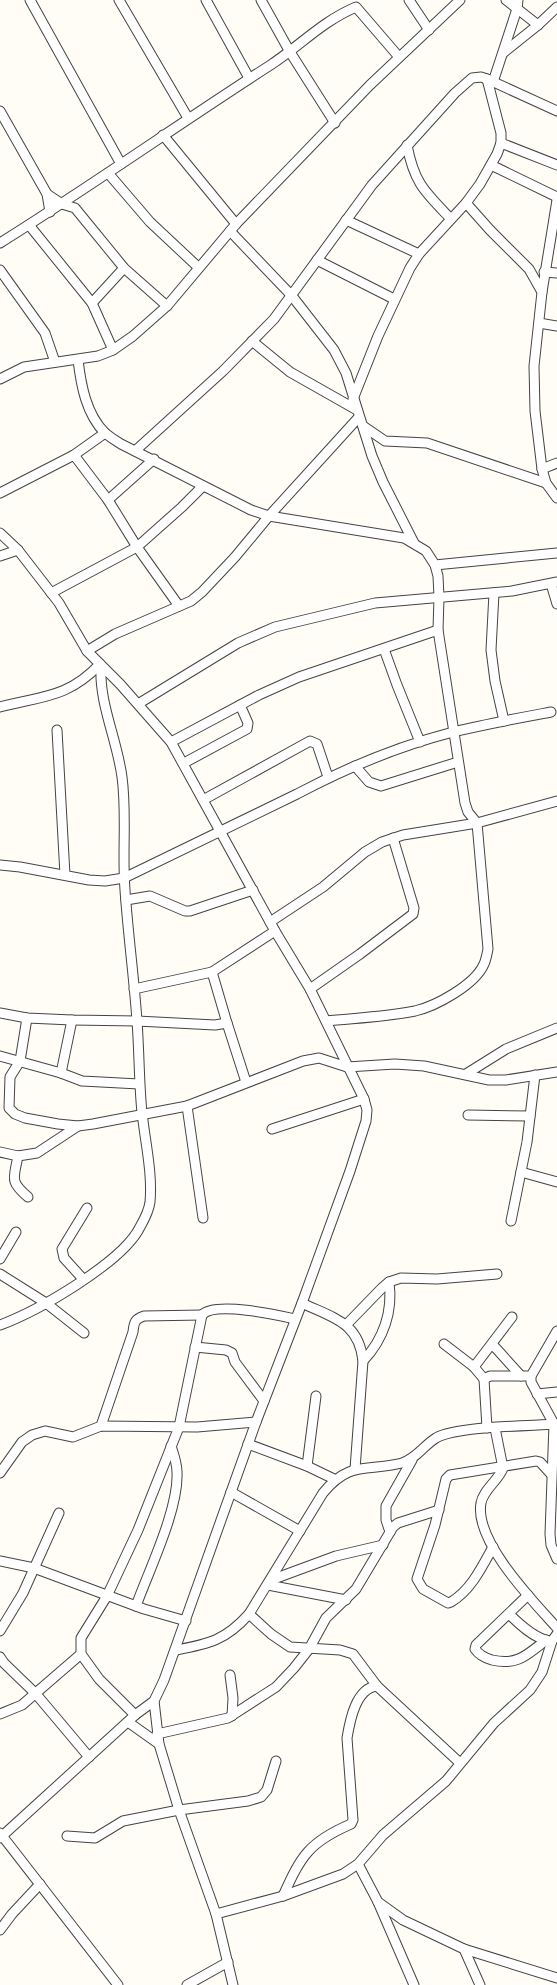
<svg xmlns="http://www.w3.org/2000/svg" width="557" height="1985" font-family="Spectral,serif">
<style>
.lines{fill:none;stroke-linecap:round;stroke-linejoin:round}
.minor-casing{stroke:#444;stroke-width:11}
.minor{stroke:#fff;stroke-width:9}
</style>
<rect width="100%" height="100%" fill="#fffdf5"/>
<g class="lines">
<defs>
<g id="minor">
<path d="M30 0 121 164"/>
<path d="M119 0 188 118"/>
<path d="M206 0 249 78"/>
<path d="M261 0 290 52 335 123"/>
<path d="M409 0 429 30"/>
<path d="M506 0 538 25"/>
<path d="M503 53 538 25 557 7"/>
<path d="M493 82 517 9 518 0"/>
<path d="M0 111 47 194 50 212"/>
<path d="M163 135 236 224"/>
<path d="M501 143 557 165"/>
<path d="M407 145C414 183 425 192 451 219"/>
<path d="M491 165 557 197"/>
<path d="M108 173 150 222 198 267"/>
<path d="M47 194 62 204 75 208 124 268 167 306"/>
<path d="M466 203 490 230 529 269 542 292 534 366 535 411 542 469 546 483 557 498"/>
<path d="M346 220 419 254"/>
<path d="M29 225 92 303 113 350"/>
<path d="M230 231 292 296 334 350 346 373 372 456 383 482 414 543"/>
<path d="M0 243C91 186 179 124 269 66 300 46 321 22 356 7L399 57"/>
<path d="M317 260 394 299"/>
<path d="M0 270 45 333 55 362"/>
<path d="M544 272 557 273"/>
<path d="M542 292 557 200"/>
<path d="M92 303 124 268"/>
<path d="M539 323 557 326"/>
<path d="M252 341 290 372 357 410"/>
<path d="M78 360C81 385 86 414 105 433 110 437 116 441 121 444L251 510 269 516 404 538 426 551 435 565 438 576 439 597 438 630 465 803 468 812 477 823 488 949C487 954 486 960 484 964 475 985 436 1006 415 1011 386 1017 355 1018 326 1021"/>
<path d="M0 379 24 367 98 356 113 350 133 336 167 306 236 224 370 85 460 0"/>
<path d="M353 399 378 336 410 268 419 254 466 203 480 184 497 154 501 143V133L487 79"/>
<path d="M363 426 385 441 427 443 546 483"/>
<path d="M135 451 223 371 274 319 372 185 455 93 472 78 481 77 487 79 557 111"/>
<path d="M74 455 108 500 137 547 179 606"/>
<path d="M542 469 557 463"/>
<path d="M0 493 74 455 105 433"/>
<path d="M108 500 154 459"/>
<path d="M0 533 18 550 59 603 87 651 120 684 171 742 275 931 310 989 364 1099 367 1110 366 1121 350 1171 302 1303 256 1422 164 1680 154 1701 135 1715 0 1838"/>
<path d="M0 556 18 550"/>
<path d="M435 565 557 553"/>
<path d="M551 584 557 604"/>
<path d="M51 593 137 547 182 507 203 486"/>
<path d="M494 593 491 650 495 681 504 721"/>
<path d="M384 649 397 685 420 742"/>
<path d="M87 651 115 634 191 601 202 592 235 557 269 516 359 417"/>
<path d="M138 704 238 643 275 627 375 603 512 591 557 582"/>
<path d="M0 707C42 696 68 698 100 664"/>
<path d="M57 730 65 875"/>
<path d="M171 742 259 695 299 677 438 630"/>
<path d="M184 763 247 729 248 723 240 705"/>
<path d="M355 766 369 782 381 786 458 762"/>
<path d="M203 800 310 741 317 744 328 777"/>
<path d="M0 865 20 867 89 880 105 881 124 878 297 794C346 768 399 746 453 732 486 724 519 718 551 712"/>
<path d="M126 900 150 896 185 911H190L253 890"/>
<path d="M270 922 323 887 365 852 382 842 403 835 477 823 557 801"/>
<path d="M134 989 212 972"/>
<path d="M310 989 360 954 413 914 414 908 393 838"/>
<path d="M0 1013 27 1018 72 1020 137 1021 215 1025 227 1023 246 1082"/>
<path d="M27 1018 20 1061 10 1077 9 1108 15 1114 25 1118 58 1124 78 1126 93 1124 187 1106 303 1061 319 1058 347 1067 395 1064 424 1066 489 1080H506L557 1072"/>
<path d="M227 1023 212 972 275 931"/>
<path d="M0 1056 61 1073 82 1081 139 1084"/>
<path d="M61 1073 72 1020"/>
<path d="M466 1074 506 1049 557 1028"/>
<path d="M187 1106 203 1218"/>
<path d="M468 1115 530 1116"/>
<path d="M272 1129 364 1099"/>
<path d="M0 1152 18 1156 37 1153 78 1126"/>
<path d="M18 1156C14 1178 9 1181 28 1197"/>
<path d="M521 1172 557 1182"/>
<path d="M511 1221 527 1142 535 1075"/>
<path d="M0 1259 16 1232"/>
<path d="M0 1274 46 1303 84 1333"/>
<path d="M83 1279 64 1258 62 1249 87 1208"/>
<path d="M302 1303C333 1318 359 1322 363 1361L355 1469"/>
<path d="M347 1324 382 1288 389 1282 401 1278 437 1279 497 1274"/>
<path d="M0 1325C38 1311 123 1262 140 1227 144 1220 149 1210 150 1202 153 1169 143 1134 141 1101 139 1074 139 1048 137 1021 134 977 128 934 125 890 122 852 127 814 122 777 117 739 99 704 101 666"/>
<path d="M557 1331 531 1376V1382L554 1424 550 1534 551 1545 557 1559"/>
<path d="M444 1344 474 1367 484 1379"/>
<path d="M493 1345 521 1376"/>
<path d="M195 1347 226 1350 232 1353 235 1362 264 1401"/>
<path d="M363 1361C384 1339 393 1311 389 1282"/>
<path d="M474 1367 512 1317"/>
<path d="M537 1394 557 1392"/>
<path d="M101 1426 133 1332C134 1322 135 1319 144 1316L202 1315"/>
<path d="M487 1428 484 1379 490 1376H531"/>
<path d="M495 1428 503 1468C499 1480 483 1490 481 1503 474 1541 533 1601 557 1628"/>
<path d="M248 1444 307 1466 334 1479"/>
<path d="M307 1466 316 1396"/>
<path d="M0 1473 22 1442 32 1435 45 1431 73 1437 101 1426 197 1427 256 1422"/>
<path d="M231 1492 300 1531"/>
<path d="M390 1532 386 1520V1506L412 1460"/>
<path d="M493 1547C482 1567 471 1590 451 1602L448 1603 423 1589 417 1579 435 1525 446 1479 450 1475 536 1461 540 1462 551 1474"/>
<path d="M0 1561 34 1568 144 1609 186 1621"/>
<path d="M271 1580 336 1556 383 1545"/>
<path d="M268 1585 346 1600"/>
<path d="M528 1595 476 1645 475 1649C479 1655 485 1658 492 1660 517 1666 527 1655 546 1640"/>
<path d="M136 1606C149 1570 179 1509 177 1472 177 1463 174 1455 171 1446"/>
<path d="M249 1614 271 1634 290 1647 340 1650 353 1654 377 1686 460 1763"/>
<path d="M509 1614C520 1625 534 1638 549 1641"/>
<path d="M0 1631 23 1593 59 1513"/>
<path d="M176 1650C209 1644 226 1640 249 1614L323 1493C350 1460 367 1472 402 1463 417 1458 423 1446 436 1438 457 1426 530 1426 557 1424"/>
<path d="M0 1657 4 1663 36 1694 89 1757"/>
<path d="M230 1675 233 1698 232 1716"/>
<path d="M154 1701 159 1744 179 1810 216 1914 233 1985"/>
<path d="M0 1714 22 1705 81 1654"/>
<path d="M135 1715 99 1679 81 1654V1638L107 1596 138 1530 179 1427 202 1315C214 1301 278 1315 295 1319"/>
<path d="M128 1722 159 1744"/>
<path d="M157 1734 228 1718 276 1687 294 1668 309 1649 326 1618 356 1589 393 1527 398 1523 439 1510"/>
<path d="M0 1833 118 1985"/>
<path d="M67 1836 95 1838 123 1821 179 1810 248 1801 261 1797 267 1790 276 1761"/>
<path d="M358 1864 378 1902 403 1920 464 1949 480 1985"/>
<path d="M283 1896C301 1856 309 1842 351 1824L353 1820 347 1738C350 1720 356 1688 377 1686"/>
<path d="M378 1902 414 1985"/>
<path d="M216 1914 283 1896 343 1874 358 1864 383 1835 446 1781 494 1723 530 1690 542 1672 552 1641 557 1634"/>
<path d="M0 1930 12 1914 40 1884"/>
<path d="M464 1949 557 1978"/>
<path d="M187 1985 228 1962"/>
</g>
</defs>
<!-- minor casing -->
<use href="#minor" class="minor-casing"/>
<!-- minor -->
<use href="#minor" class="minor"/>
</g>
</svg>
